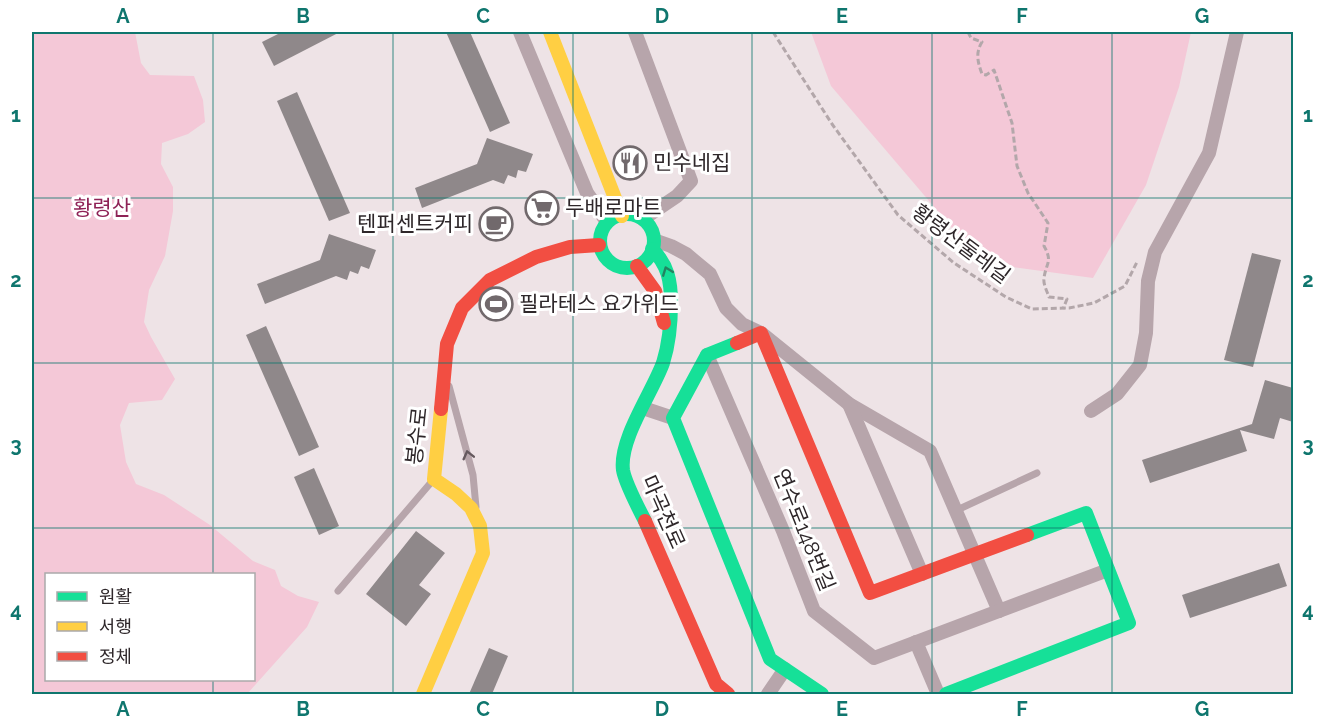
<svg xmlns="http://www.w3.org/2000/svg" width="1325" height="726" font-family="Raleway,'Noto Sans KR',sans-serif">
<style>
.green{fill:#f4c8d7;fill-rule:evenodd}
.building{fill:#8f888a}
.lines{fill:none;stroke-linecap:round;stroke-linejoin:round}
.path{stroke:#b3a7aa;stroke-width:3;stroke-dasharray:6 3;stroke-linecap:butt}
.lane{stroke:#b7a5ab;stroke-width:7}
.street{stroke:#b7a5ab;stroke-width:14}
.fast{stroke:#16e098;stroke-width:14}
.slow{stroke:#ffcf43;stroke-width:14}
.jam{stroke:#f24e42;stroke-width:14}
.oneway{stroke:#228461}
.oneway2{stroke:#65595e}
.grid{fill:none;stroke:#0f766e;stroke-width:1.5;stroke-opacity:0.55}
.labels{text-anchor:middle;stroke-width:6;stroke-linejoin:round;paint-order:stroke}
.poi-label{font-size:21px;fill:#2e272a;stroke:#fff;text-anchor:start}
.park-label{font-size:21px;fill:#8e2256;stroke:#fff}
.street-label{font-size:21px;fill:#2e272a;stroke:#fff}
.neatline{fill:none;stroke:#0f766e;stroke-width:2}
.grid-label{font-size:20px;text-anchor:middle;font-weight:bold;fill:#0f766e}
</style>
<rect width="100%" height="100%" fill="#eee3e6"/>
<!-- green -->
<g class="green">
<path d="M32 32H135L141 63 150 75 194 76 203 100 205 122 188 134 162 143 161 164 173 187V211L165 256 149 290 144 322 151 337 175 379 162 400 129 403 120 425 126 462 136 484 164 495 210 525 253 561 275 570 281 586 298 596 319 602 307 627 247 694H32ZM46 574H254V680H46Z"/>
<path d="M811 32H1191L1179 87 1146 185 1093 278 982 263 831 86Z"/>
</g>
<!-- building -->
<g class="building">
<path d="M282 32H340L274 66 262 42Z"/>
<path d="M446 32H470L510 123 490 132Z"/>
<path d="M297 92 350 213 329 221 277 101Z"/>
<path d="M487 138 533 154 526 172 518 170 516 178 508 175 504 184 493 180 422 208 415 188 477 164Z"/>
<path d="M329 234 376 250 369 269 361 266 358 274 350 271 347 280 336 276 265 304 257 284 320 260Z"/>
<path d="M1252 253 1281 260 1253 367 1224 360Z"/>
<path d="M266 326 319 447 299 456 246 335Z"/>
<path d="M1265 380 1293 388V422L1280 418 1274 439 1240 430 1247 451 1150 483 1142 460 1252 424Z"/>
<path d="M314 468 339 526 319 535 294 477Z"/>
<path d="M416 531 445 553 419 585 431 594 406 626 366 594Z"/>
<path d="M1279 563 1287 586 1190 618 1182 595Z"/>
<path d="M489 648 508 656 492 694H469Z"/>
</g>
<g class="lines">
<!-- path -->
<g class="path">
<path d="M773 32 832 124 898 215 954 263 1006 297 1032 309 1069 308 1094 303 1125 286 1137 262"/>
<path d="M968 32 971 38 982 42C975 53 978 63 982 74L986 75 994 70 1012 123 1017 166 1028 193 1048 223 1044 246C1053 262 1046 263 1044 278 1043 284 1047 291 1049 297L1067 299 1063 309"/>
<path d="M32 65V77"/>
</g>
<!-- lane -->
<g class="lane">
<path d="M449 386 473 475 476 507"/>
<path d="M955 511 1037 473"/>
<path d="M338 591 434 479"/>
</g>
<!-- street -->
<g class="street">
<path d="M520 32 587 193 607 222"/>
<path d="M635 32 691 181 677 196 643 219"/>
<path d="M654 240 671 246 686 254 710 274 726 308 742 324 761 333 849 404 930 451 999 611"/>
<path d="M707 355 783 531 814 611 874 658 1108 570"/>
<path d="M849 404 922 574"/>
<path d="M643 408 673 418"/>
<path d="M1091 411 1117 394 1140 365 1146 333 1148 281 1155 252 1209 153 1237 32"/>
<path d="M916 642 938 694"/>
<path d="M768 694 785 669"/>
</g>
<!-- fast -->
<g class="fast">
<circle cx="627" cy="241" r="27"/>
<path d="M737 343 707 355 673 418 770 659 822 694"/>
<path d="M645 521C639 509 625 483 623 470 619 439 652 393 663 363 669 344 671 323 671 303 671 281 668 265 652 249"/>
<path d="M946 694 1129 623 1086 513 1027 535"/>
</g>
<!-- slow -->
<g class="slow">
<path d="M550 32 622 216"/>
<path d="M423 694 483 553 480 526 471 508 456 494 434 479 441 409"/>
</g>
<!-- jam -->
<g class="jam">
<path d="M637 266 655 291 664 323"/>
<path d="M737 343 761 333 870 593 1027 535"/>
<path d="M441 409 447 344 462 308 490 280 536 257 570 247 599 245"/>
<path d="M645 521 716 684 728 694"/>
</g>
</g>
<!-- one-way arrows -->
<defs><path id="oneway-chevron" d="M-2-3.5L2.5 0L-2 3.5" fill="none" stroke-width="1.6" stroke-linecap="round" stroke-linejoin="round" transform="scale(1.5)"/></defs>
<use class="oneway" href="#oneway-chevron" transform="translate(667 271) rotate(-111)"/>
<use class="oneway2" href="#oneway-chevron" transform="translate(468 455) rotate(-104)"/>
<!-- grid -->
<path class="grid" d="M213 32V574M393 32V694M573 32V694M752 32V694M932 32V694M1112 32V694M32 198H1294M32 363H1294M32 528H1294M213 680V694"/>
<!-- icons -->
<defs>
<symbol id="restaurant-ring" viewBox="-11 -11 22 22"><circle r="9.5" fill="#fff" stroke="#71696c" stroke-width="1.5"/><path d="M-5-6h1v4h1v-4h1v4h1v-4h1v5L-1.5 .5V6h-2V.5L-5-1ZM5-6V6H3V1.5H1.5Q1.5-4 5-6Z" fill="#71696c"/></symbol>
<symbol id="supermarket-ring" viewBox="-11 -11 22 22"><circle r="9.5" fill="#fff" stroke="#71696c" stroke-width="1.5"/><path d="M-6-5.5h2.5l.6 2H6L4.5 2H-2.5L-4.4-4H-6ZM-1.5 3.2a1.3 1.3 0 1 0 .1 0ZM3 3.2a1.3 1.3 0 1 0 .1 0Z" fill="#71696c"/></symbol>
<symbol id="cafe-ring" viewBox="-11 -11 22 22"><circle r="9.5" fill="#fff" stroke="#71696c" stroke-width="1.5"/><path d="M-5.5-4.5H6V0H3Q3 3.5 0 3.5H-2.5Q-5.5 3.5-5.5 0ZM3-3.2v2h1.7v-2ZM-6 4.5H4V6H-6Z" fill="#71696c"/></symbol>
<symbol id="stadium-ring" viewBox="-11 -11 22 22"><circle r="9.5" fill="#fff" stroke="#71696c" stroke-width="1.5"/><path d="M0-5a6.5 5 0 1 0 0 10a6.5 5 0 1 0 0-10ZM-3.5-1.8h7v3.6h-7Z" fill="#71696c"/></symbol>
</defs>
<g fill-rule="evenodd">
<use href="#restaurant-ring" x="611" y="144" width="38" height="38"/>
<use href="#supermarket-ring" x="523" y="189" width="38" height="38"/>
<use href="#cafe-ring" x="477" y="205" width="38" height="38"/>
<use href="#stadium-ring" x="477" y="285" width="38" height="38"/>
</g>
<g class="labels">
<!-- poi labels -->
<g class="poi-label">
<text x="653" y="170">민수네집</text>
<text x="565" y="215">두배로마트</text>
<text x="473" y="231" text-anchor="end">텐퍼센트커피</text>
<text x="519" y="311">필라테스 요가위드</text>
</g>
<!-- park labels -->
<g class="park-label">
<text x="102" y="215">황령산</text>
</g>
<!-- street labels -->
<g class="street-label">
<text transform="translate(961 244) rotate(37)" y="7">황령산둘레길</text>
<text transform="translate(417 436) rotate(-84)" y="7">봉수로</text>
<text transform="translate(663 512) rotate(66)" y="7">마곡천로</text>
<text transform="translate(804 530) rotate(68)" y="7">연수로148번길</text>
</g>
</g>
<!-- border -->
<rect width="1325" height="726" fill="none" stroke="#ffffff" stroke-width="66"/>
<!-- legend -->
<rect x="45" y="573" width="210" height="108" fill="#ffffff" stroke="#aba9aa" stroke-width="1.5"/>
<rect x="57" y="592" width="30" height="9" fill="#16e098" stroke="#aba9aa" stroke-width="1.5"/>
<text x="99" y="603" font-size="18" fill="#2e272a">원활</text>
<rect x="57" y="622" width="30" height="9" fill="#ffcf43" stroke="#aba9aa" stroke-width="1.5"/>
<text x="99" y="633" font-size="18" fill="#2e272a">서행</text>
<rect x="57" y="652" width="30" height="9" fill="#f24e42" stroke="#aba9aa" stroke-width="1.5"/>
<text x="99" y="663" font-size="18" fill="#2e272a">정체</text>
<rect x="33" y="33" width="1259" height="660" class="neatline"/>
<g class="grid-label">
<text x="123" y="23">A</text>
<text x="303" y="23">B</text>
<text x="483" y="23">C</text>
<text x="662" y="23">D</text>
<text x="842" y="23">E</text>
<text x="1022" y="23">F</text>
<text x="1202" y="23">G</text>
<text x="16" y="122">1</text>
<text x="1308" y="122">1</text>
<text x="16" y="287">2</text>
<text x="1308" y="287">2</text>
<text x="16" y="452">3</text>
<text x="1308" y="452">3</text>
<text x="16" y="617">4</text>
<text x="1308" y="617">4</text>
<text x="123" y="716">A</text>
<text x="303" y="716">B</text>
<text x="483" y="716">C</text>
<text x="662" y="716">D</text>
<text x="842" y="716">E</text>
<text x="1022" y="716">F</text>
<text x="1202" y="716">G</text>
</g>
</svg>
